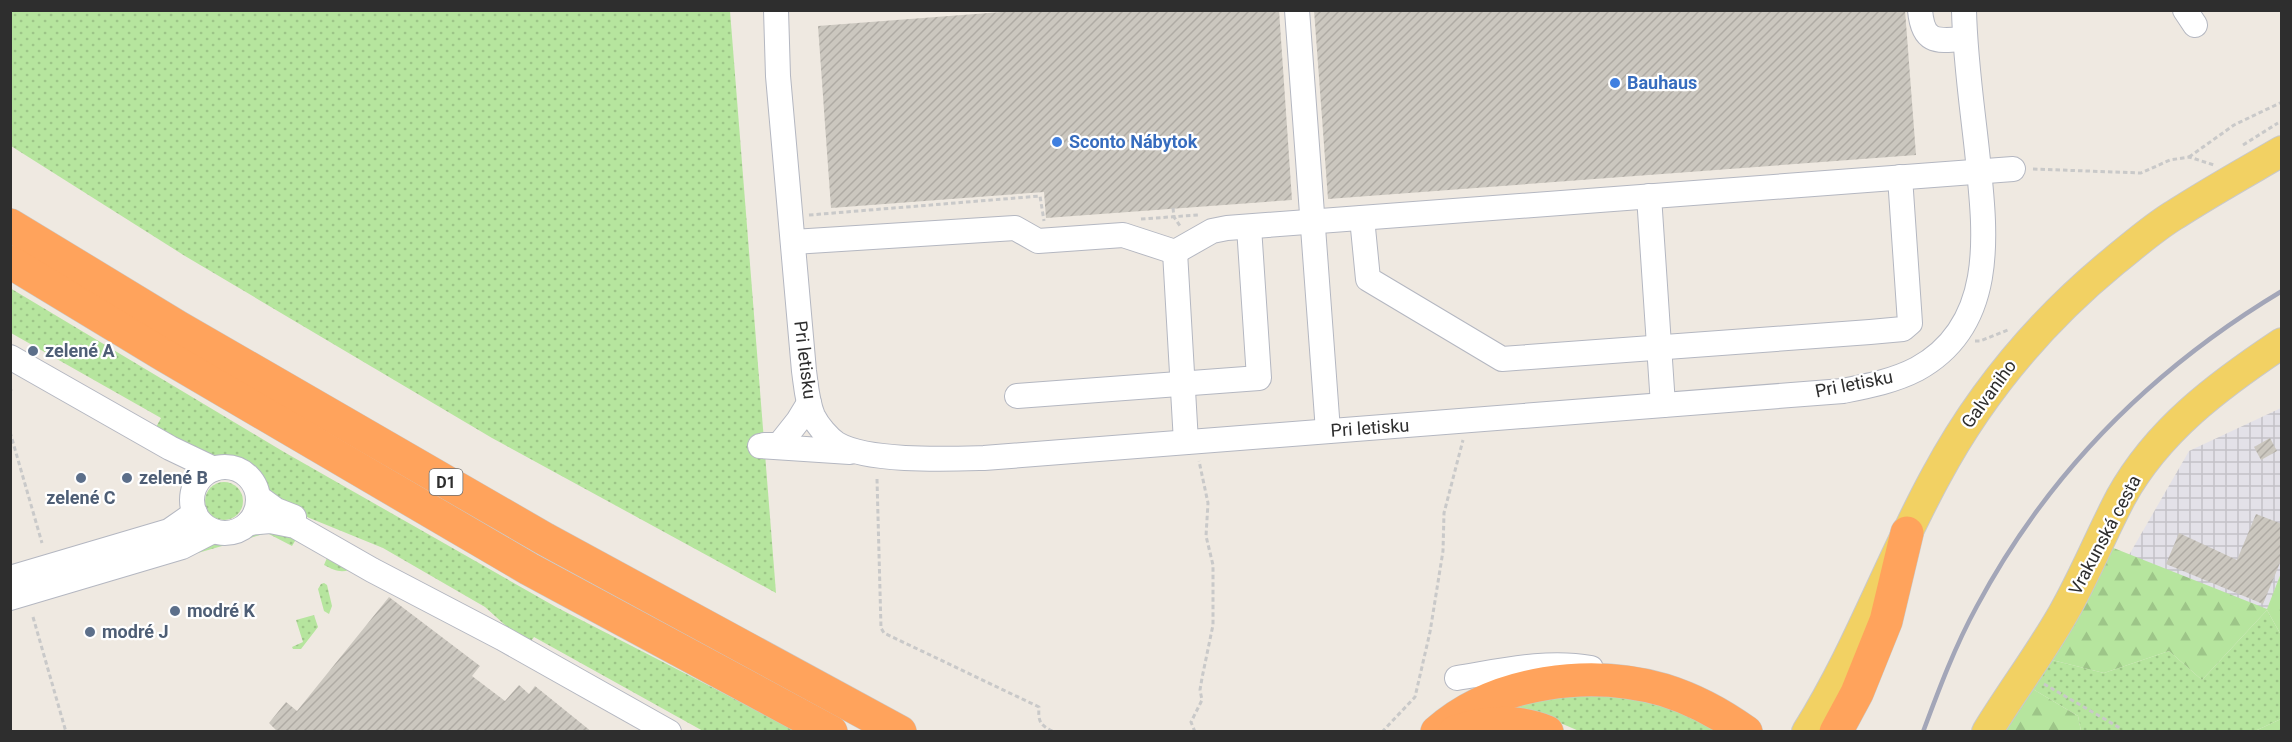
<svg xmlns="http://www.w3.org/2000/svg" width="2292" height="742" font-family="Roboto,sans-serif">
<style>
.industrial{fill:url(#industrial-grid)}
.grass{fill:url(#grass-dots)}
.forest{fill:url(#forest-firs)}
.building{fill:url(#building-hatch)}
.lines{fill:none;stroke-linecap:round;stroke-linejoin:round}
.minor-casing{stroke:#b4b7c1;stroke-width:26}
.major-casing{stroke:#c9c9c9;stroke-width:32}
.highway-casing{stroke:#c9c9c9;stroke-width:34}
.path{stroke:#c9c9c9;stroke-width:3;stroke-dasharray:4.5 3;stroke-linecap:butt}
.minor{stroke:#fff;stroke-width:24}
.major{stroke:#f2d163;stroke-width:30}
.highway{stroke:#ffa35c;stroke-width:33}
.rail{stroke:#a3a6b8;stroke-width:4.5}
.shop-dot{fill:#3f7fe0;stroke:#fff;stroke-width:2}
.service-dot{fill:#5c6f8a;stroke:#fff;stroke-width:2}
.labels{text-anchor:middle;stroke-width:4.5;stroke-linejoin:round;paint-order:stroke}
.shield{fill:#fff;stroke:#6d6d6d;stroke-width:1.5}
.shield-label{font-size:16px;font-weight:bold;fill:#2e2e2e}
.shop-label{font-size:18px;font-weight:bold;fill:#366cbe;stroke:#fff;text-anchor:start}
.service-label{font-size:18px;font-weight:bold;fill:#4e5e75;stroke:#fff;text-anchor:start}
.street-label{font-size:18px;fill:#2e2e2e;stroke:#fff}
</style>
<defs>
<pattern id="industrial-grid" width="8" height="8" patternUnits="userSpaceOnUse" patternTransform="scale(1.5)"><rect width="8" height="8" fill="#e3e1e8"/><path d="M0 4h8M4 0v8" fill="none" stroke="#c3c1c7"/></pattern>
<pattern id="grass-dots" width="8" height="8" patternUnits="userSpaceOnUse" patternTransform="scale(1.5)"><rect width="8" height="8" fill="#b6e59e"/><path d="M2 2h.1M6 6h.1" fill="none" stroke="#9dc588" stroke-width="1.8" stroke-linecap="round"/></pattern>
<pattern id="forest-firs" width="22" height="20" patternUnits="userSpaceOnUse" patternTransform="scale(1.5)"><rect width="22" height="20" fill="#b6e59e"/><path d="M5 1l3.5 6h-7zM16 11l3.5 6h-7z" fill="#9dc588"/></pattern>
<pattern id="building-hatch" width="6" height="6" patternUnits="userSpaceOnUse" patternTransform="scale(1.5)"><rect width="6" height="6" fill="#cbc7bf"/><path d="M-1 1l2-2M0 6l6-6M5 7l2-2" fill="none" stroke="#afaba4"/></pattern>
</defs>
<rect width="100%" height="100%" fill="#efe9e1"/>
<!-- industrial -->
<path class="industrial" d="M2281 408V573L2267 610 2129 555 2189 451Z"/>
<!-- grass -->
<g class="grass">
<path d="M10 11H730L776 593 492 438 185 256 11 146Z"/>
<path d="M10 288 284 452 556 607 797 731H703L534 637 531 641 514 633 485 607 383 548 280 506 261 490 258 481 249 472 239 466 217 461 155 429 161 418 11 333Z"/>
<circle cx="224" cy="501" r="19"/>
<path d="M264 527 281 528 291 532 357 566C344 574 337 572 324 565L329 553 298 536 292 546 267 533 34 600 33 597 180 555 205 542 232 540 253 530Z"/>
<path d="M324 583 327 585 332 606 329 614 324 611 318 589 321 584Z"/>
<path d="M2267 610 2281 635V719L2255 731H2081L2078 716 2031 688 2052 660 2104 673 2169 651 2202 680Z"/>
<path d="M314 615 318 627 301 649H293L292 647 303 642 296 620Z"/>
<path d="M1557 694 1643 696 1728 731H1579L1537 713 1509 710 1533 699Z"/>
</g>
<!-- forest -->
<g class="forest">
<path d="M2111 547 2267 609 2281 573V635L2267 610 2202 680 2169 651 2104 673 2052 660Z"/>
<path d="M2031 688 2078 716 2081 731 2001 732Z"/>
<path d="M2281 719V731H2255Z"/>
</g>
<!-- building -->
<g class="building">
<path d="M1027 10H1279L1292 200 1046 218 1044 192 831 208 818 26Z"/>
<path d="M1314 10H1905L1916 155 1328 199Z"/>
<path d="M2270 438 2277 451 2261 460 2254 447Z"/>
<path d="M2256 514 2282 524V558L2263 604 2166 564 2179 533 2237 560Z"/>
<path d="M389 597 480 666 472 676 505 701 519 685 529 694 535 686 592 732H278L269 723 286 702 297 711Z"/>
</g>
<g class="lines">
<defs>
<g id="minor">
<path d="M776 10 778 76 804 371C806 385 807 402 813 416 818 426 828 438 837 444 868 462 947 459 984 458L1843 391C1868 386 1894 381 1917 369 1999 324 1985 229 1977 151 1972 105 1965 58 1964 10"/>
<path d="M1297 10 1328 431"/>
<path d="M1920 10C1923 44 1937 41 1965 39"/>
<path d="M2185 10 2195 25"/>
<path d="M1649 196 1663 405"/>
<path d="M1362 218 1368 279 1502 359 1870 332 1903 329 1910 323 1900 177"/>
<path d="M793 242 1015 228 1038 241 1123 235 1175 252 1212 231 1227 228 2013 169"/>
<path d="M1175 252 1186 442"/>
<path d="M10 357 170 448 214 469"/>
<path d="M1017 396 1259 378 1249 227"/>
<path d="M764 445H779L798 421 809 403"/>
<path d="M760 446 850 452"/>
<circle cx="225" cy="500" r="33"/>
<path d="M258 497 276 510 294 517"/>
<path d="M249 523 270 521 295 526 372 570 502 638 669 732"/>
<path d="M10 578 169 531 195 513"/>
<path d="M10 598 182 547 213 531"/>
<path d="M1457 678C1501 671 1546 660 1591 668"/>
</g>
<g id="major">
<path d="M1807 732C1858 651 1890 560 1936 476 1981 392 2041 321 2114 261 2134 245 2154 227 2176 214 2210 192 2246 172 2282 151"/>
<path d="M1987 732C2012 691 2041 653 2064 612 2085 575 2101 535 2121 497 2158 430 2219 385 2282 343"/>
</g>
<g id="highway">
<path d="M10 225 178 327 545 539 900 732"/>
<path d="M10 262 162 354 529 569 831 732"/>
<path d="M1437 732C1496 680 1591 669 1664 690 1693 699 1721 714 1746 732"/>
<path d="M1455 732C1485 721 1518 720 1547 732"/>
<path d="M1836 732 1857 693 1886 621 1907 533"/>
</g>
</defs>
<!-- minor casing -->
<use href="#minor" class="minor-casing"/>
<!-- major casing -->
<use href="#major" class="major-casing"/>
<!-- highway casing -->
<use href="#highway" class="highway-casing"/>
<!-- path -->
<g class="path">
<path d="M2243 145 2278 123"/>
<path d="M2189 157 2234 125 2282 102"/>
<path d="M2033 169 2141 173 2170 160 2189 157 2214 165"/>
<path d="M1173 208 1174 217 1180 226"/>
<path d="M809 215 1040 196 1044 221"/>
<path d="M1141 219 1198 215"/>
<path d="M1975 341H1980L2008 330"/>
<path d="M10 390 12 389"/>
<path d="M10 432 42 543"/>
<path d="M877 479 881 628 884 633 1039 707C1038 722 1040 725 1054 732"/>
<path d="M33 617 66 732"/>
<path d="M2044 684 2120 728 2119 732"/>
<path d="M1195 732 1191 722 1202 700 1200 690 1202 678 1213 625V565L1206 536 1208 503 1199 461"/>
<path d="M1382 732 1415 697 1430 632 1443 551 1444 513 1463 440"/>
</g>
<!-- minor -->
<use href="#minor" class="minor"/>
<!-- major -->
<use href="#major" class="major"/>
<!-- highway -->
<use href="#highway" class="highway"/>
<!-- rail -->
<path class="rail" d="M1923 732C1939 689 1955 646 1977 606 2048 473 2152 369 2282 291"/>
</g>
<!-- markers -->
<g class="shop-dot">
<circle cx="1615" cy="83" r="6"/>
<circle cx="1057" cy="142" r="6"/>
</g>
<g class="service-dot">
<circle cx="33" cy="351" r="6"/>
<circle cx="81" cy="478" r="6"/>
<circle cx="127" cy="478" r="6"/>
<circle cx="175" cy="611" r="6"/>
<circle cx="90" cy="632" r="6"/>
</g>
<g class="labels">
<!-- shield labels -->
<rect class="shield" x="429.5" y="469" width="33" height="26" rx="4.5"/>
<g class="shield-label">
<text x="446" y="488">D1</text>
</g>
<!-- shop labels -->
<g class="shop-label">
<text x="1627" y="89">Bauhaus</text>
<text x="1069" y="148">Sconto Nábytok</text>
</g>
<!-- service labels -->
<g class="service-label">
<text x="45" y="357">zelené A</text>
<text x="139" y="484">zelené B</text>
<text x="81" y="504" text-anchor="middle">zelené C</text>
<text x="187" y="617">modré K</text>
<text x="102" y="638">modré J</text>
</g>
<!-- street labels -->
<g class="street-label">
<text transform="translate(805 360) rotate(83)" y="6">Pri letisku</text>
<text transform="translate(1854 384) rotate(-11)" y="6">Pri letisku</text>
<text transform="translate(1989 394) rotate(-54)" y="6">Galvaniho</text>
<text transform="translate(1370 428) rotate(-4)" y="6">Pri letisku</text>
<text transform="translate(2105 535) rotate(-62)" y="6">Vrakunská cesta</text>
</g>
</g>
<!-- border -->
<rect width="2292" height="742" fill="none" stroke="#2e2e2e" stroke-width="24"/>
</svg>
